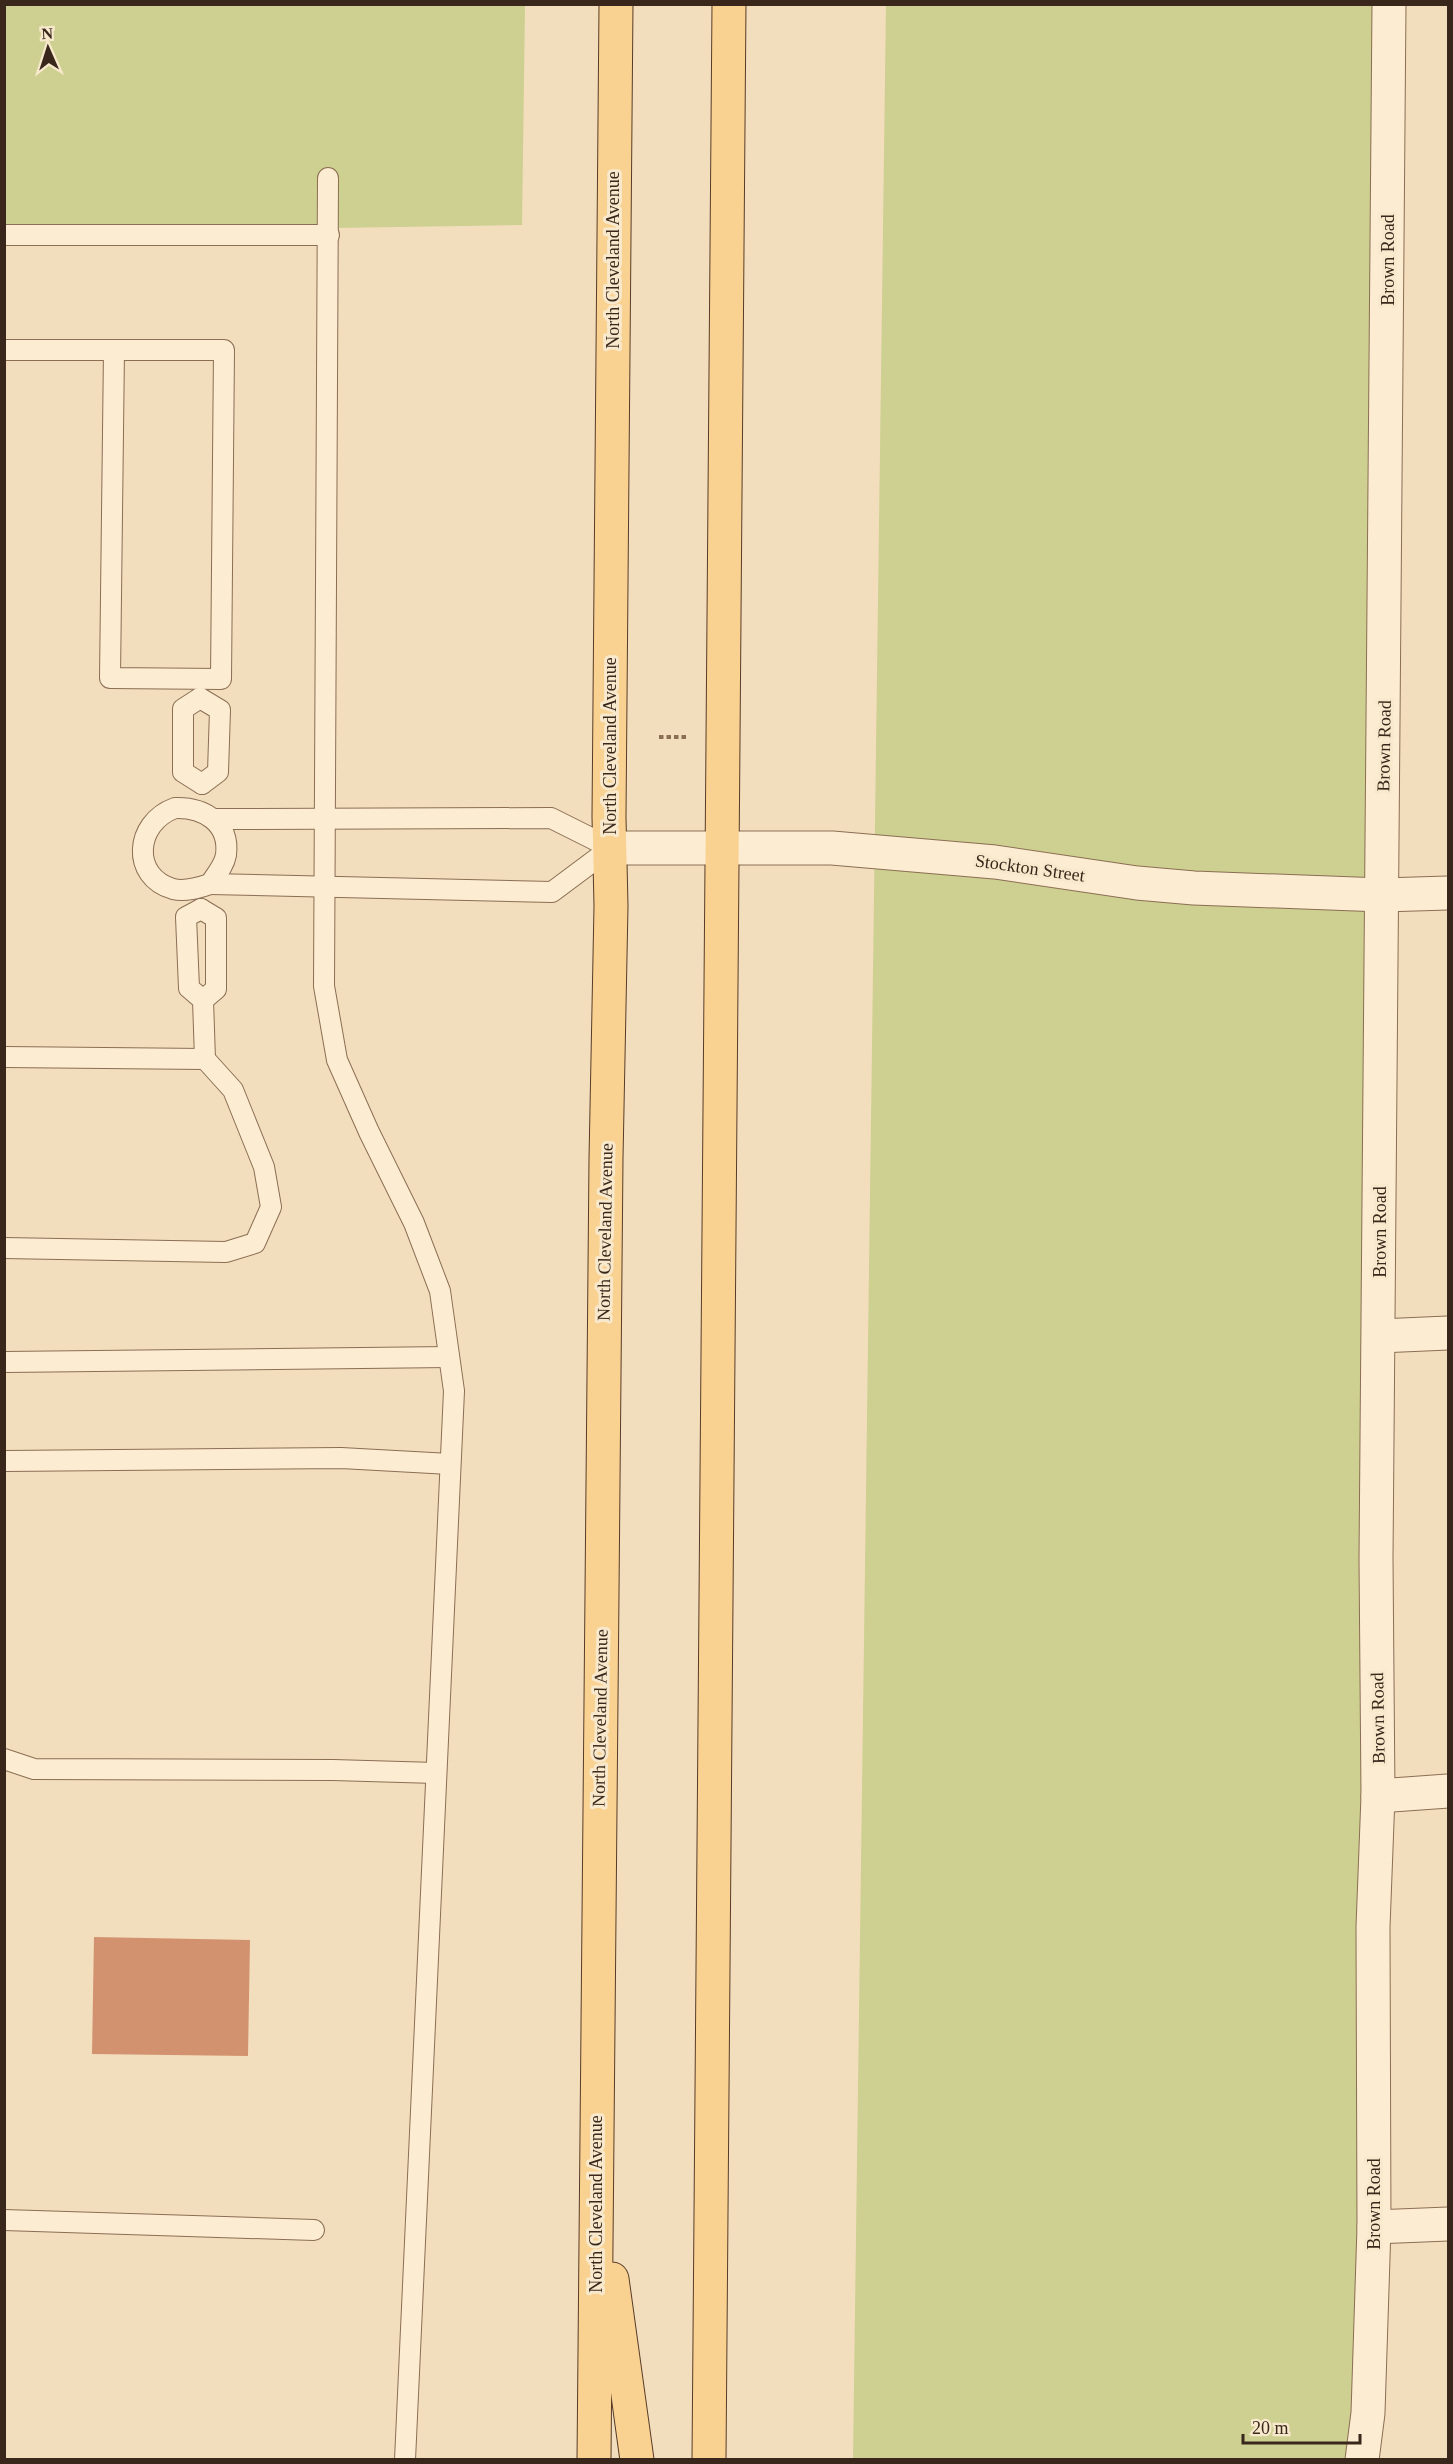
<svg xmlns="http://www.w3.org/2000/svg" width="1453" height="2464" font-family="Georgia,serif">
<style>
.green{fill:#cdd090}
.building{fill:#d3926f}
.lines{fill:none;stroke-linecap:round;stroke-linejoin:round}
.service-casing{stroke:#8b6e54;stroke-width:22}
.minor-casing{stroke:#8b6e54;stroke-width:35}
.primary-casing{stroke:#583c29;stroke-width:35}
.path{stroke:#8b6e54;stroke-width:4;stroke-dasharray:4.5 3;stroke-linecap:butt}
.service{stroke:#fcecd1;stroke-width:20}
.minor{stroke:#fcecd1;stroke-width:33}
.primary{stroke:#f9d190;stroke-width:33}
.labels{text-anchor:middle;stroke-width:6;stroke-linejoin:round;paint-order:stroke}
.street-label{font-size:18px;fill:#39271b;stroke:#f8e9cd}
</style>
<rect width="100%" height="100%" fill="#f2debd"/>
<!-- green -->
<g class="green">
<path d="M4 5H525L522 225 5 233Z"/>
<path d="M886 5H1401L1372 2459 853 2460Z"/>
</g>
<!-- building -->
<path class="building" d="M94 1937 250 1940 248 2056 92 2054Z"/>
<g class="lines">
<defs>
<g id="service">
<path d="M328 178 324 986 337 1060 369 1132 414 1223 440 1291 454 1391 405 2460"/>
<path d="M4 235H329"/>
<path d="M4 350H224L221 679 110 678 114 350"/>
<path d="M200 698 183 709V772L202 784"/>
<path d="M200 698 220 710 218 772 202 784"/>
<path d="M175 808C204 807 230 823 226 855 224 866 216 875 210 884 198 888 185 892 173 889 131 877 134 823 175 808Z"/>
<path d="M210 884 552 892 611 848 551 818 214 819"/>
<path d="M201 909 186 917 189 988 203 1000 205 1059"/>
<path d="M201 909 216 918V989L203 1000"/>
<path d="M4 1057 205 1059 233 1090 264 1167 271 1207 255 1243 226 1252 4 1248"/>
<path d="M4 1362 449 1357"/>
<path d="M4 1461 341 1458 450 1464"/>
<path d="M4 1759 34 1769 333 1770 436 1773"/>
<path d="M4 2220 314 2230"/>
</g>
<g id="minor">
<path d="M611 848H832L995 862 1137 883 1194 888 1382 895 1448 893"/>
<path d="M1379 1336 1448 1333"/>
<path d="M1378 1796 1448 1791"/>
<path d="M1374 2227 1448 2224"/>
<path d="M1362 2460 1368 2413 1374 2227 1373 1927 1378 1796 1376 1559 1389 4"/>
</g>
<g id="primary">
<path d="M612 2279 637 2460"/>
<path d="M594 2460 606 1159 611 906 609 817 616 4"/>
<path d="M709 2460 729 4"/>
</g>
</defs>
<!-- service casing -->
<use href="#service" class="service-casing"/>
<!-- minor casing -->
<use href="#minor" class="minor-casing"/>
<!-- primary casing -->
<use href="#primary" class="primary-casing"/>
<!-- path -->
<path class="path" d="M659 737H687"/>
<!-- service -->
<use href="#service" class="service"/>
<!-- minor -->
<use href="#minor" class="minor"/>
<!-- primary -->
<use href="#primary" class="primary"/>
</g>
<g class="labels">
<!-- street labels -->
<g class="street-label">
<text transform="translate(613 260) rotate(-90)" y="6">North Cleveland Avenue</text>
<text transform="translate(1388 260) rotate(-90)" y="6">Brown Road</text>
<text transform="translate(610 746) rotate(-90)" y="6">North Cleveland Avenue</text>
<text transform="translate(1384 746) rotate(-89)" y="6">Brown Road</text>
<text transform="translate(1030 868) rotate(8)" y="6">Stockton Street</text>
<text transform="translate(605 1232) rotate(-89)" y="6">North Cleveland Avenue</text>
<text transform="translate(1380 1232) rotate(-90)" y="6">Brown Road</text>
<text transform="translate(600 1718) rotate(-89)" y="6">North Cleveland Avenue</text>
<text transform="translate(1378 1718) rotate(-91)" y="6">Brown Road</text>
<text transform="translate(596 2204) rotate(-90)" y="6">North Cleveland Avenue</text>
<text transform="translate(1374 2204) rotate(-90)" y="6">Brown Road</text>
</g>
</g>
<!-- border -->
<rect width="1453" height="2464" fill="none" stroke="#39271b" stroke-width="12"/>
<!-- north arrow -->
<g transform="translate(48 48) rotate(357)" stroke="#f8e9cd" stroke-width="4.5" paint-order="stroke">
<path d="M0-4.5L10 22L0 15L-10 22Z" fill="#39271b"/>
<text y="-9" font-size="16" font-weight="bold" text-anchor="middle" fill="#39271b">N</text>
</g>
<!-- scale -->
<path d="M1243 2434v9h117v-9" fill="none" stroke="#39271b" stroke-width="3"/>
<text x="1252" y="2434" font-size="18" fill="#39271b" stroke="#f8e9cd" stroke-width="4.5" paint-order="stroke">20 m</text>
</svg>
